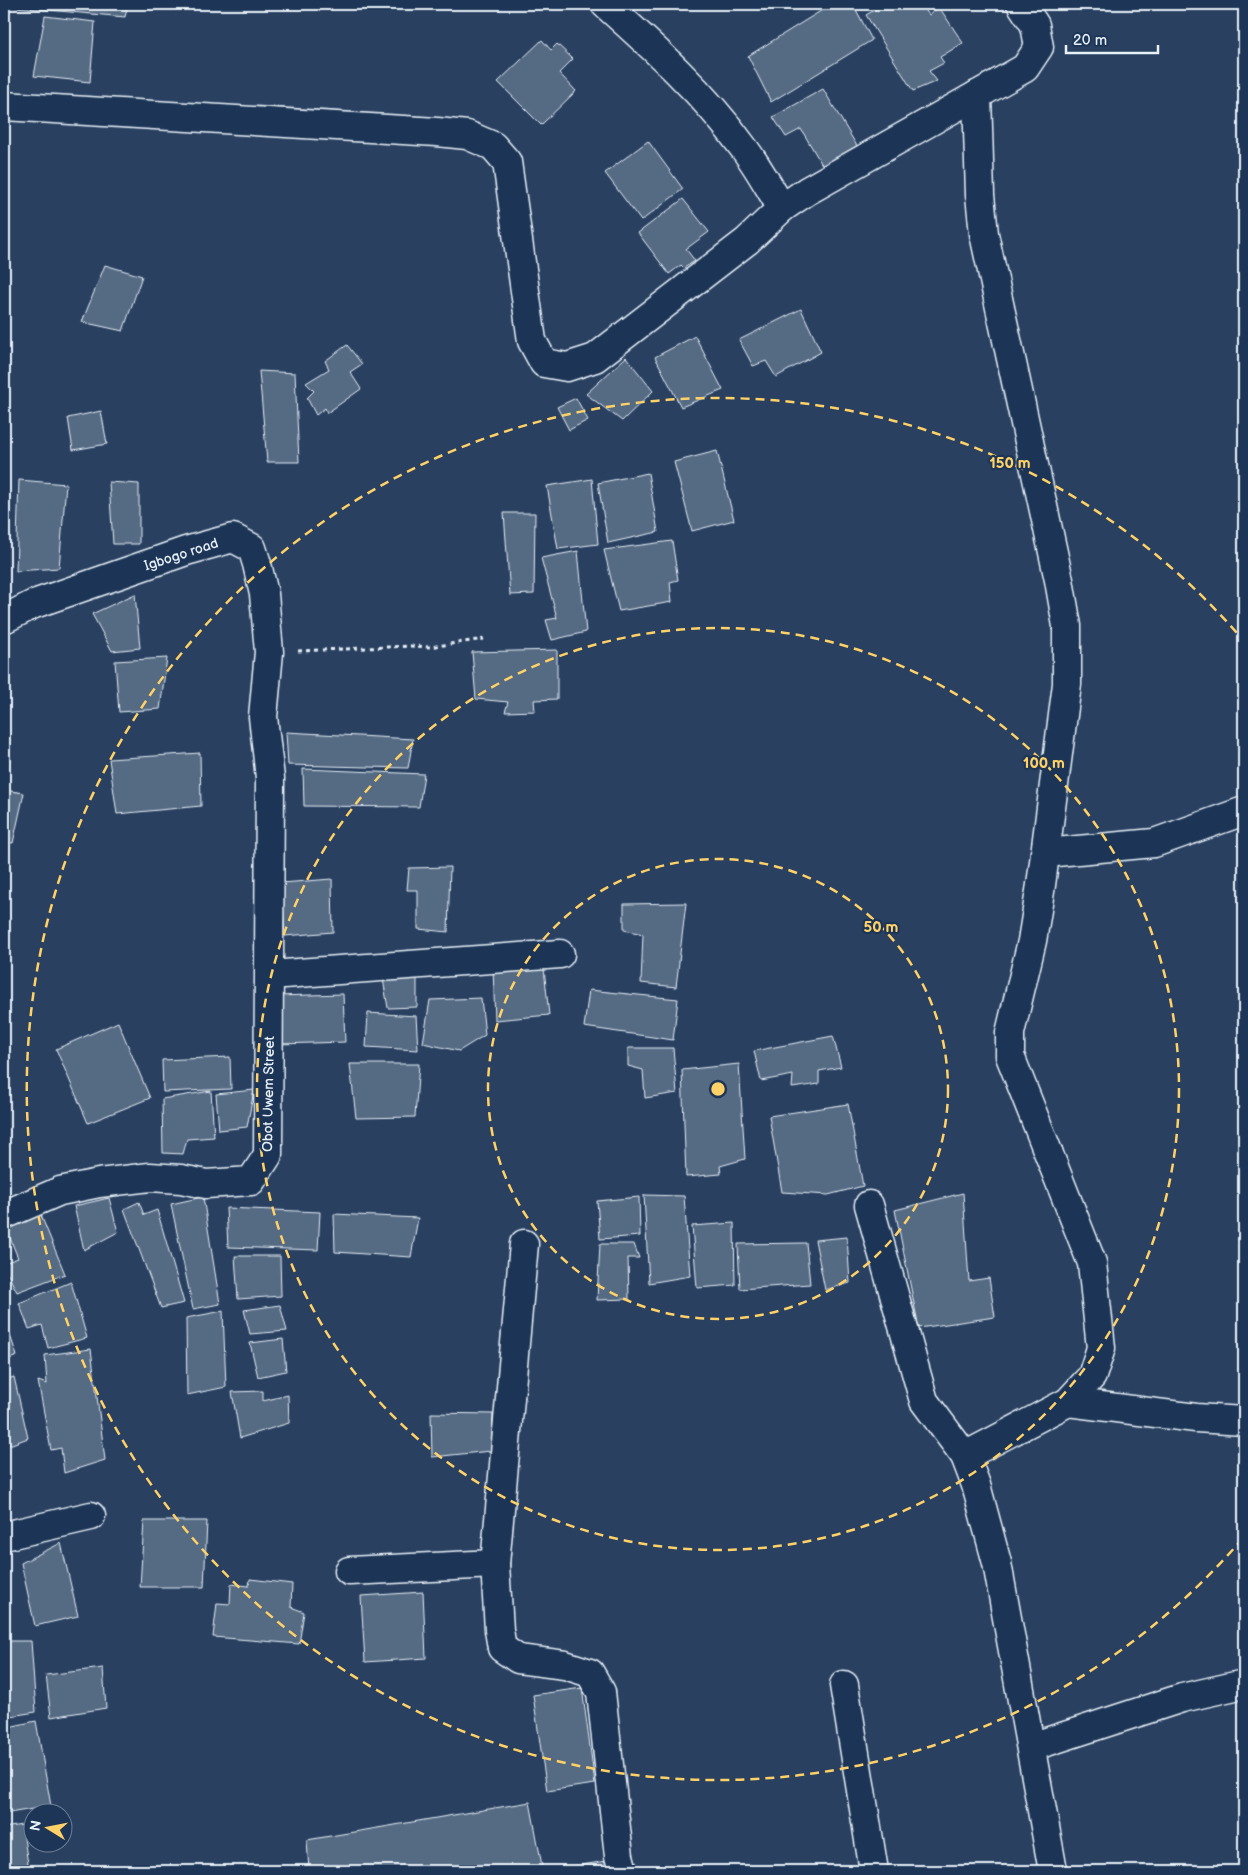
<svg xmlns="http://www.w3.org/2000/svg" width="1248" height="1875" font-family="'Balsamiq Sans',sans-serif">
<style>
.building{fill:#556a83;stroke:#e8f1f8}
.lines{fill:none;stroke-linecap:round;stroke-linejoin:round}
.minor-casing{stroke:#e8f1f8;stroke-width:31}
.path{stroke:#e8f1f8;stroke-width:3;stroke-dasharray:4 4;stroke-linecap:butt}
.minor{stroke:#1d3557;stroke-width:28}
.ring{fill:none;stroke:#ffd166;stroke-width:2.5;stroke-dasharray:9 6}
.labels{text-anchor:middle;stroke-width:4.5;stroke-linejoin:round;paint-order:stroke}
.street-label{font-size:14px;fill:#e8f1f8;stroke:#1d3557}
.centre{fill:#ffd166;stroke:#1d3557;stroke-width:2.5}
.ring-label{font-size:15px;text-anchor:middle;font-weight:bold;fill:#ffd166;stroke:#1d3557;stroke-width:4.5;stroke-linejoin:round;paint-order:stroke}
</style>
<rect width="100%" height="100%" fill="#294061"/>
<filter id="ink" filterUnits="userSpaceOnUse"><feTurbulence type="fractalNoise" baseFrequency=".02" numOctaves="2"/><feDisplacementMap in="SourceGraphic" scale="10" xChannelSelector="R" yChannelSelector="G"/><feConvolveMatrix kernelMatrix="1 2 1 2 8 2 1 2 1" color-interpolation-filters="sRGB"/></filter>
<g filter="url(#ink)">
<!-- building -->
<g class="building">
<path d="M4 4H128L125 17 4 6Z"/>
<path d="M832 4H853L872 40 771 102 748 56Z"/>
<path d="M884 4H921L929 15 939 7 963 43 940 57 944 63 929 71 937 81 913 91 866 15Z"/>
<path d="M45 16 95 22 90 82 34 76Z"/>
<path d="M542 40 551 50 557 44 573 59 559 73 576 91 541 125 498 82Z"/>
<path d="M823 89 857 146 824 168 801 129 786 137 773 117Z"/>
<path d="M648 141 683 189 641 221 605 173Z"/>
<path d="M683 199 709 232 686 249 695 261 684 268 681 265 669 274 638 233Z"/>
<path d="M105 265 142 276 123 331 82 322Z"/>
<path d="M801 309 821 352 776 377 766 361 753 366 739 340Z"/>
<path d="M695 336 723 390 681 407 655 357Z"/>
<path d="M347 345 362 364 350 372 361 389 327 413 325 408 316 415 307 398 314 391 306 383 329 369 325 361Z"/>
<path d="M626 357 653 391 622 421 586 394Z"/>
<path d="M259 371 295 373 299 462H267Z"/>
<path d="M576 398 588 420 569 430 557 407Z"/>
<path d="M101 411 107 444 73 450 68 418Z"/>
<path d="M717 451 734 520 692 531 674 462Z"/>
<path d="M648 473 658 532 608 543 598 483Z"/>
<path d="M592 479 598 544 558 549 547 486Z"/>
<path d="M19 480 66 484 59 568 16 571Z"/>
<path d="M109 482 139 484V544H113Z"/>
<path d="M504 513H535L534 594 510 595Z"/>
<path d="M672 541 678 580 670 582 672 602 619 611 604 550Z"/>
<path d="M578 551 586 632 552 640 546 620 557 618 541 558Z"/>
<path d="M135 594 140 648 112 651 92 614Z"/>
<path d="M557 650V699L534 700 535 711 505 712 508 702 476 699 472 652Z"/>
<path d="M167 658 160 709 119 712 115 661Z"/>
<path d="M286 732 413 739 408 768 288 765Z"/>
<path d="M200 753 201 806 117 814 109 759Z"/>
<path d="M303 769 424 774 419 807 304 806Z"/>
<path d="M4 790 24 793 13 843 4 842Z"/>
<path d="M450 867 448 932 418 929V890H407L409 868Z"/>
<path d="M332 879 333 932 285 936 282 883Z"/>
<path d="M686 903 676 987 641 983 643 934 624 930V904Z"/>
<path d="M543 959 549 1015 495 1020 493 968Z"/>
<path d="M417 967V1007L388 1008 382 973Z"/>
<path d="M589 990 678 999 673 1040 584 1027Z"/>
<path d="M343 994 345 1042 279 1044 277 996Z"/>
<path d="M481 998 485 1035 459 1051 423 1043 430 1000Z"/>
<path d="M368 1013 416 1016 418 1050 366 1047Z"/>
<path d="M118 1022 150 1098 88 1123 56 1049Z"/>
<path d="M833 1036 841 1067 819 1071V1084L792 1088 793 1075 761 1081 754 1051Z"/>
<path d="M628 1048H673L677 1093 645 1098 643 1070 628 1066Z"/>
<path d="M230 1057 231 1089 163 1092 162 1060Z"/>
<path d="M350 1064H419L415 1117 356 1118Z"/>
<path d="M739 1064 745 1159 720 1166 721 1174 686 1177 682 1070Z"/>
<path d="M254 1090 247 1127 219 1130 216 1094Z"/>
<path d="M211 1091 214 1137 187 1139 183 1154 163 1153 162 1099Z"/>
<path d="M848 1104 863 1186 828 1195 782 1192 769 1116Z"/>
<path d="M963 1193 969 1281 989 1278 995 1317 919 1328 895 1210Z"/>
<path d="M644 1195 684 1196 690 1276 649 1283Z"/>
<path d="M203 1197 220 1304 193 1309 171 1204Z"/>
<path d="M639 1197 640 1236 600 1239 597 1201Z"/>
<path d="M109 1198 118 1232 84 1250 74 1206Z"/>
<path d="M139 1202 144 1215 157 1210 184 1303 161 1308 124 1209Z"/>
<path d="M226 1208 320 1212 318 1250 228 1247Z"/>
<path d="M40 1213 65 1274 17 1292 4 1267V1263L18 1258 6 1228Z"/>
<path d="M334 1214 418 1218 411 1257 335 1252Z"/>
<path d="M734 1223 735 1285 697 1288 692 1226Z"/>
<path d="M847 1237 850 1283 825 1290 815 1240Z"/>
<path d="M806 1243 810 1284 740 1289 738 1244Z"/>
<path d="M600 1244H634L639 1258H628L629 1299 597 1300Z"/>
<path d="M235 1256H280L281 1296 238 1299Z"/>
<path d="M71 1282 87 1338 48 1348 42 1325 29 1329 19 1303Z"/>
<path d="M280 1305 287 1331 250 1334 244 1310Z"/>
<path d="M223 1311 226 1387 187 1395 186 1318Z"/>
<path d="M4 1317 17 1356 4 1361Z"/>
<path d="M283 1339 286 1371 258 1377 250 1343Z"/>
<path d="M91 1349 105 1460 64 1473 61 1448 51 1450 38 1381 47 1384 45 1355Z"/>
<path d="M14 1377 28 1438 4 1447V1380Z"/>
<path d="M263 1391V1401L288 1395 289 1423 240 1438 232 1392Z"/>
<path d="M431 1413 493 1414 491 1451 432 1457Z"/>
<path d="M144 1521H207L204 1587H140Z"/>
<path d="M61 1543 78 1616 35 1626 21 1563Z"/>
<path d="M250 1579 292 1584 291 1607 304 1612 299 1644 213 1637 217 1603 230 1604 231 1584 249 1586Z"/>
<path d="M423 1592 426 1658 365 1662 361 1596Z"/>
<path d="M4 1641H31L36 1712 4 1717Z"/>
<path d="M103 1668 106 1708 51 1717 46 1675Z"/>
<path d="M582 1688 595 1784 547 1791 533 1695Z"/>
<path d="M36 1721 51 1806 9 1813 4 1779V1728Z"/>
<path d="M530 1802 543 1871 607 1861 608 1871H309L307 1840Z"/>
<path d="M22 1825 28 1864 4 1867V1828Z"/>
</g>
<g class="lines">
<defs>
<g id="minor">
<path d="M605 4C654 48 704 93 743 147 758 166 769 188 782 208"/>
<path d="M4 106 437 132 467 135 493 146 507 162 532 341 544 363 567 367 595 358 747 241 782 208 807 191 1025 68 1039 47 1035 25 1021 4"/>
<path d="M4 619 34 604 186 551 233 538 252 548 257 564 264 594 269 652 263 717 270 778 268 1155 251 1181 206 1184 181 1179 150 1177 99 1183 60 1191 4 1215"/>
<path d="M1045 853 1154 843 1244 811"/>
<path d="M270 975 560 954"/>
<path d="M869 1205 924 1401 965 1456 976 1485 997 1563 1053 1871"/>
<path d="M524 1244 495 1564 499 1630 502 1648 518 1659 565 1665 590 1673 601 1692 619 1856 623 1871"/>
<path d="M1068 1402 1196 1418 1244 1421"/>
<path d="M965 1456 1068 1402 1092 1376 1101 1348 1092 1263 1010 1056V1033L1032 941 1041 885 1067 684V626L1059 580 984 234 980 195 977 95"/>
<path d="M4 1536 91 1516"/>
<path d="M349 1571 495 1564"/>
<path d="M844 1685 874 1871"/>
<path d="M1031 1747 1182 1698 1244 1684"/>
</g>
</defs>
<!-- minor casing -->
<use href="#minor" class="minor-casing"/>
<!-- path -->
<path class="path" d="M298 651 411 646 430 647 484 639"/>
<!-- minor -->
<use href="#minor" class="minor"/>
</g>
</g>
<!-- distance rings -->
<g class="ring">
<circle cx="718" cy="1089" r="230"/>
<circle cx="718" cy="1089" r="461"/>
<path d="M1243 1538A691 691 0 1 1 1243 640"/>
</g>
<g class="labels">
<!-- street labels -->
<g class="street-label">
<text transform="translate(181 554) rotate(-18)" y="5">Igbogo road</text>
<text transform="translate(268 1094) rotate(-89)" y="5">Obot Uwem Street</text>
</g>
</g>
<circle cx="718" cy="1089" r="8" class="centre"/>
<g class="ring-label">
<text x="1010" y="468">150 m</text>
<text x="1044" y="768">100 m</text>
<text x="881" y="932">50 m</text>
</g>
<!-- margin -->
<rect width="1248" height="1875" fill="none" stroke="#1d3557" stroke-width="20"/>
<rect x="10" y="10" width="1228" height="1855" fill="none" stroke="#e8f1f8" stroke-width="2" filter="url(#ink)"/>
<!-- north arrow -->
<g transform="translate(48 1828) rotate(280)"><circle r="24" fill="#1d3557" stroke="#6e8097"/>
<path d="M0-4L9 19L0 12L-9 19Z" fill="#ffd166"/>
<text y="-8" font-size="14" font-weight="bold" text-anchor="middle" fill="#e8f1f8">N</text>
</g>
<!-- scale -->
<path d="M1066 45v8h92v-8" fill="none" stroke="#e8f1f8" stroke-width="2.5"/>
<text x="1073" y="45" font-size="15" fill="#e8f1f8" stroke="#1d3557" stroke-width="4" paint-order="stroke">20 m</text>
</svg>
